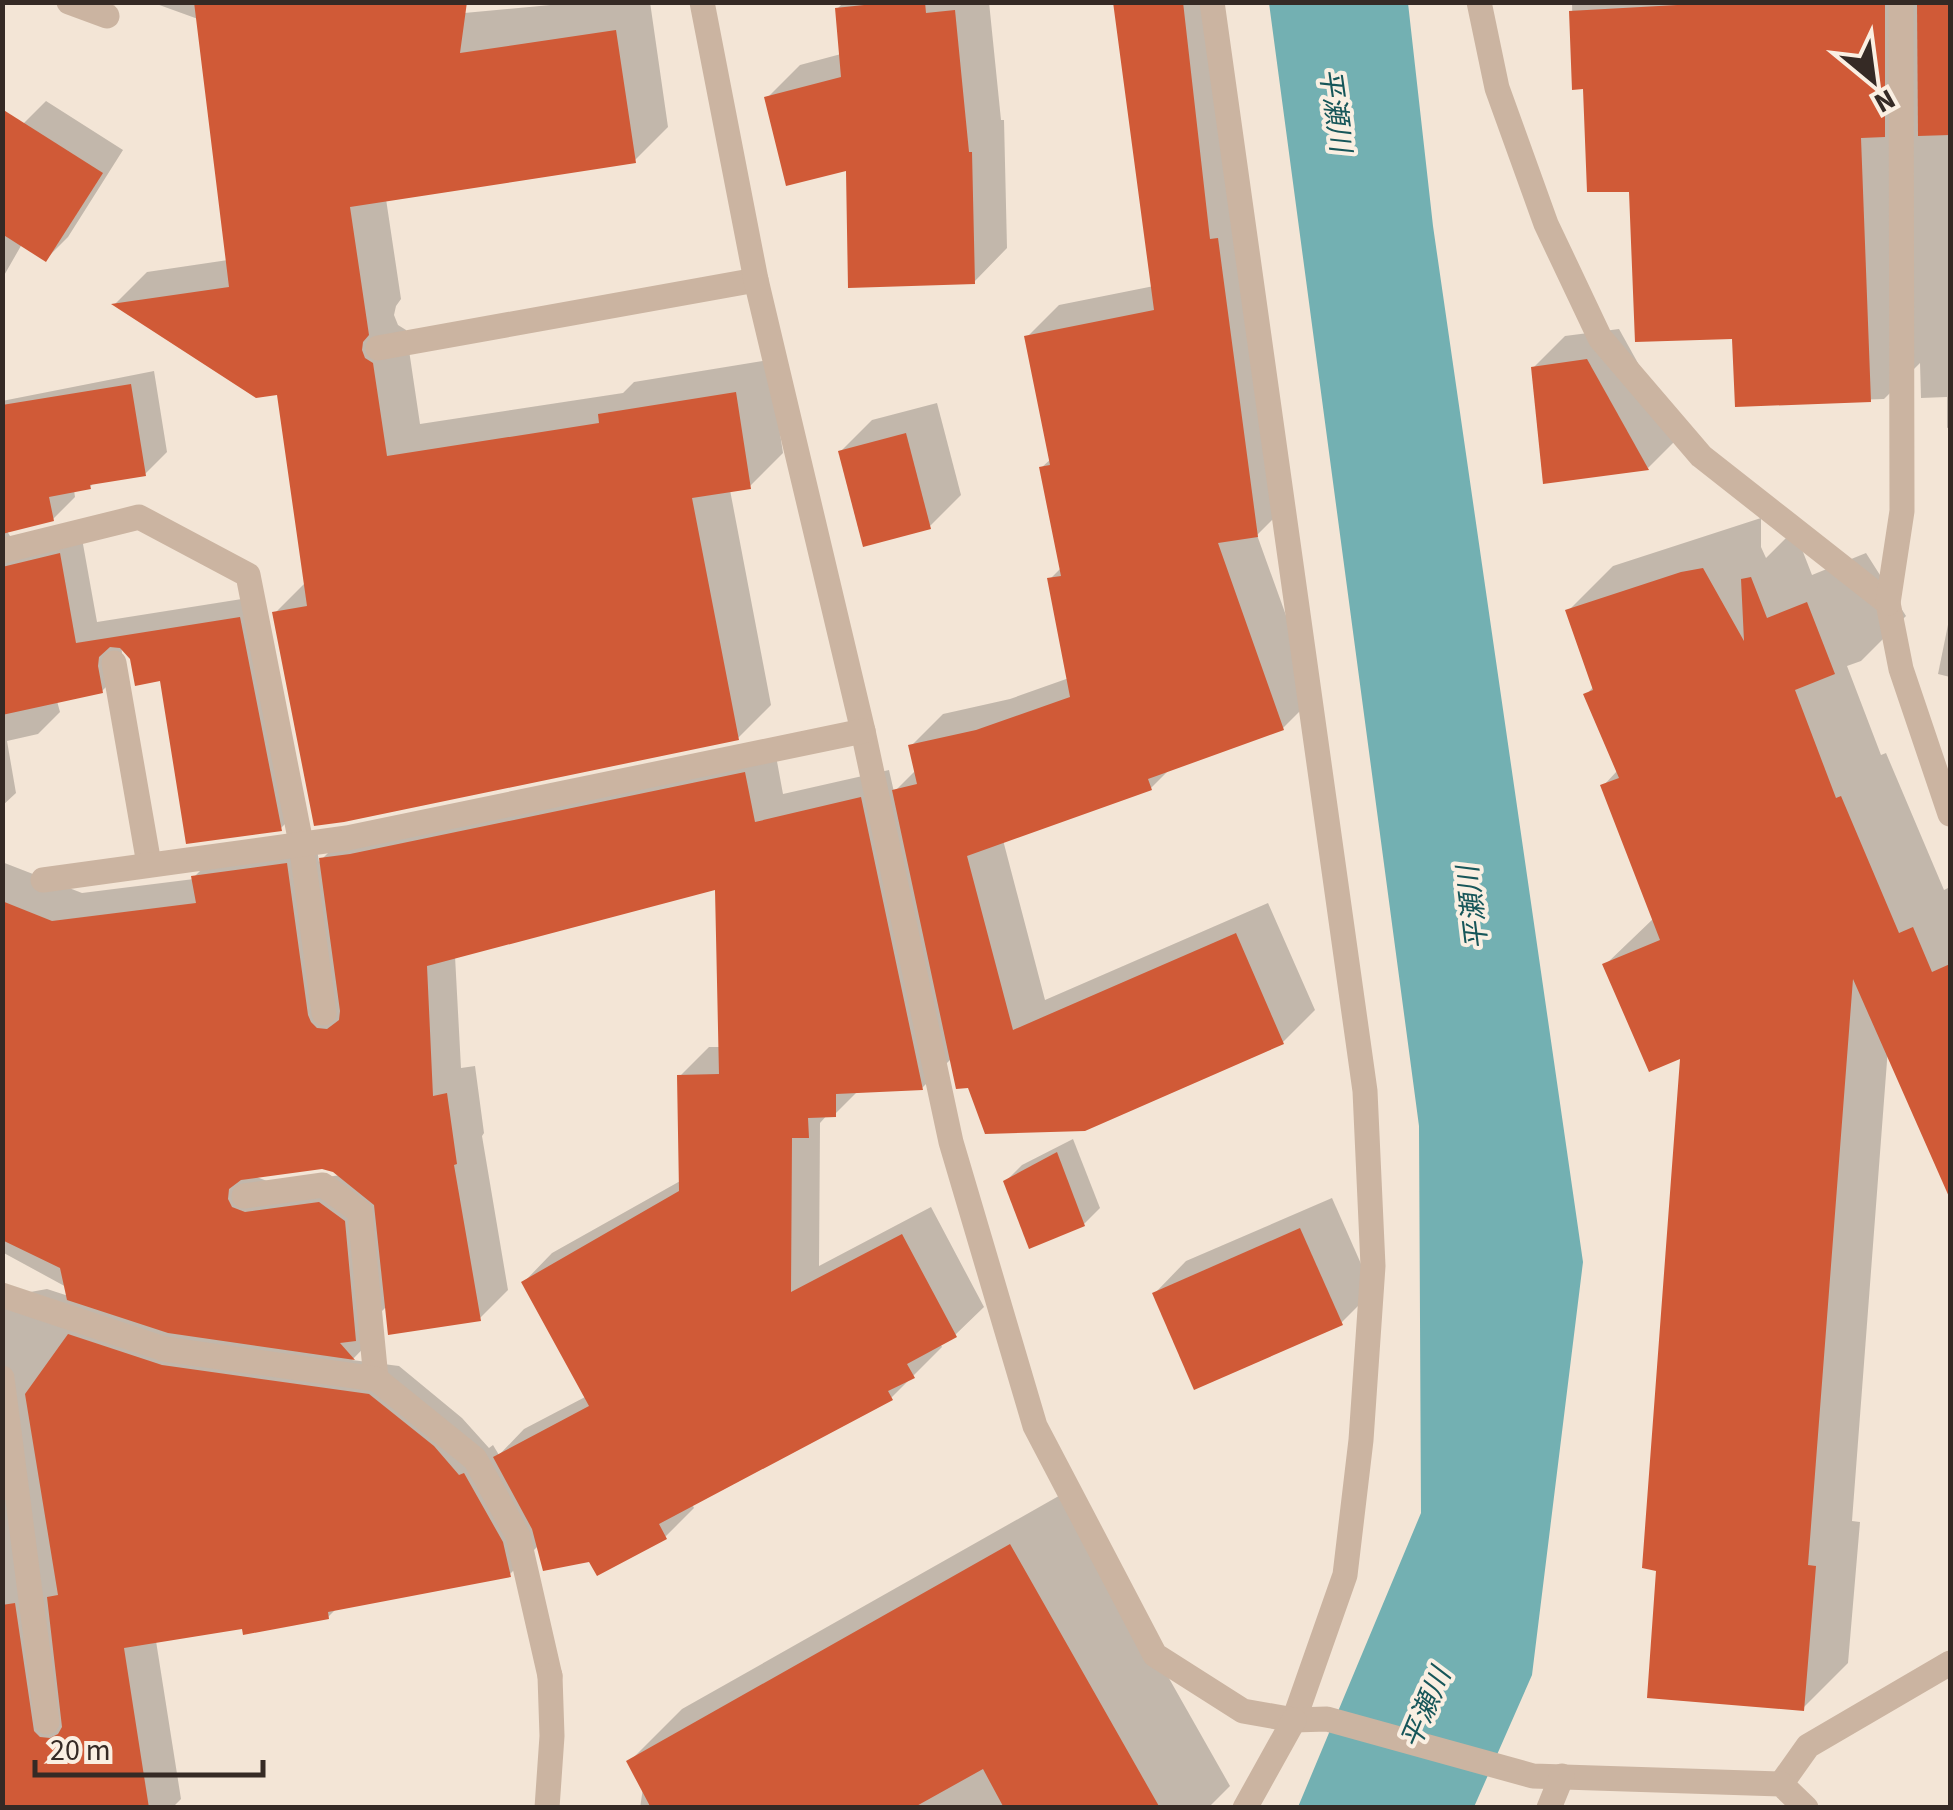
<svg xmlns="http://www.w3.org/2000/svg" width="1953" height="1810" font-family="'Source Sans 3','Noto Sans JP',sans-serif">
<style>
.water{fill:#73b0b2}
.shadow{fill:#0003;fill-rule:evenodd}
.building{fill:#d05a37}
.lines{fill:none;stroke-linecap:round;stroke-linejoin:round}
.lane{stroke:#cbb4a1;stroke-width:25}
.street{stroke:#cbb4a1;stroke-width:25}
.labels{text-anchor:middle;stroke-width:8;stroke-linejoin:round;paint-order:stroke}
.water-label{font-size:28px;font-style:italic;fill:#175659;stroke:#faefe2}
</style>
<rect width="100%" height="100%" fill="#f3e5d6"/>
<!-- water -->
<path class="water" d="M1269 3H1408L1433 226 1583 1262 1532 1675 1474 1807H1298L1421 1513 1419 1126Z"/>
<!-- shadow -->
<g class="shadow">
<path d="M151 2H419L421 17 582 2H650L668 127 635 160 386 199 401 299 396 306 394 315 398 325 406 330 420 424 623 393 634 382 769 360 783 453 750 486 730 490 771 705 738 738 275 613 306 582 279 392 115 304 147 272 228 260 198 19Z"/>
<path d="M844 2H989L1001 120H1004L1007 248 974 282 849 167 767 98 800 65 841 54 837 9Z"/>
<path d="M1114 2H1217L1289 503 1257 535 1315 696 1283 728 1170 769 1151 788 1003 840 1045 1000 1268 903 1315 1010 1283 1042 970 1086 952 1058 922 1088 859 1090 835 1114H828L820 1123 819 1266 931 1207 984 1307 955 1335 940 1343 942 1347 891 1398 692 1504 694 1508 665 1537 591 1559 539 1545 509 1575 337 1608 328 1617 244 1626 156 1641 181 1799 172 1808H2V1297L47 1289 90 1303 92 1301 2 1252V862L82 893 194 879V877L223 848 315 835 319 862 351 830 774 745 783 794 889 770 894 792 916 770 911 746 943 714 1010 699 1069 678 1050 579 1062 567 1041 468 1052 458 1027 337 1059 305 1154 286ZM718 886 721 1047H709L680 1076 682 1180 552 1253 524 1282 587 1396 524 1429 499 1455 493 1445 489 1448 462 1418 399 1366 352 1360 382 1329 373 1320 388 1305 479 1319 508 1290 482 1136 484 1133 475 1066 461 1068 455 956ZM322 1166 341 1175 275 1184 254 1176Z"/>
<path d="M1572 2H1950V427L1947 428V397L1921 398 1920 363 1884 399 1737 404 1735 336 1631 190 1586 87H1574Z"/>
<path d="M46 101 123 150 68 237 46 259 22 244 2 279V157L24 123Z"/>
<path d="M1619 329 1679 437 1648 468 1533 368 1565 336Z"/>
<path d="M154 371 167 452 145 474 95 481 90 487 74 490 75 497 53 519 7 531 13 541 81 533 97 622 261 596 303 806 281 828 162 678 121 645 124 669 102 691 57 701 60 712 38 734 7 741 16 793 2 806V401Z"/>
<path d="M937 403 961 495 929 527 841 451 872 420Z"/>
<path d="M1761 518V547L1766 558 1789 535 1796 534 1812 575 1866 553 1906 616 1861 661 1847 666 1881 755 1886 753 1944 890 1950 887V1196L1888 1048 1852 1521 1860 1522 1848 1663 1803 1708 1659 1569 1683 1055 1605 965 1654 918 1603 786 1618 770 1586 695 1594 686 1568 611 1613 566Z"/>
<path d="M1950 615V677L1938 674Z"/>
<path d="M1073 1139 1100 1208 1084 1224 1006 1181 1022 1165Z"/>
<path d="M1332 1198 1373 1291 1341 1323 1155 1293 1186 1261Z"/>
<path d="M1064 1493 1230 1786 1208 1808H640L643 1788 629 1762 682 1709Z"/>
</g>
<!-- building -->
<g class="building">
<path d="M194 2H467L460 53 616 30 636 163 350 207 369 335 363 342 362 350 365 358 373 363 387 456 599 423 598 414 736 392 751 489 692 498 739 740 344 822 314 826 272 612 307 606 277 395 256 398 111 304 229 287Z"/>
<path d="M893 2H925L926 13 955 10 969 152H972L975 284 848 288 846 171 786 186 764 97 841 77 835 8Z"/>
<path d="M1113 2H1183L1210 239 1218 238 1258 537 1218 543 1284 730 1148 779 1152 790 967 856 1013 1030 1236 933 1284 1044 1085 1131 985 1134 968 1088 956 1089 892 790 917 784 908 745 976 730 1070 697 1047 578 1061 576 1039 467 1050 465 1024 336 1154 310Z"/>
<path d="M1731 2H1885V137L1861 138 1871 402 1735 407 1732 339 1635 342 1629 192H1587L1583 89 1572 90 1569 11Z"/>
<path d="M1917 2H1950V135L1918 136Z"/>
<path d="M2 109 103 173 46 262 2 234Z"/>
<path d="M1587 359 1649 470 1543 484 1531 367Z"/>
<path d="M131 384 146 476 90 485 91 489 49 497 54 521 2 534V405Z"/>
<path d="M906 433 931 529 863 547 838 451Z"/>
<path d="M60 553 76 643 240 617 282 831 186 844 160 681 135 686 130 659 120 648 110 647 99 657 98 666 103 693 2 715V567Z"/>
<path d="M1703 568 1744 641 1741 579 1751 577 1767 618 1807 602 1835 674 1795 690 1836 798 1841 796 1899 933 1913 927 1932 972 1950 964V1199L1853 979 1808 1565 1816 1566 1804 1711 1647 1698 1656 1571 1642 1568 1680 1059 1649 1072 1602 964 1660 940 1600 785 1619 778 1583 694 1593 690 1565 610 1681 572Z"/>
<path d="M745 772 755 822 861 797 923 1090 836 1094V1117L808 1118 809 1138H792L791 1292 902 1234 957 1337 907 1364 915 1378 888 1391 893 1400 659 1524 667 1539 597 1576 589 1562 543 1571 532 1529 493 1457 589 1406 521 1282 679 1191 677 1075 719 1074 715 890 427 966 433 1096 447 1093 457 1164 454 1165 481 1321 388 1335 374 1205 333 1172 322 1169 241 1180 229 1189 228 1199 232 1207 245 1212 319 1202 345 1221 356 1341 340 1343 355 1360 168 1333 67 1300 60 1268 2 1240V901L52 921 196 903 191 876 287 863 308 1015 311 1022 317 1028 327 1029 339 1020 340 1011 319 858 350 854Z"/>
<path d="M1057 1152 1085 1226 1029 1249 1003 1181Z"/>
<path d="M1300 1228 1343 1325 1194 1390 1152 1293Z"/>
<path d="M68 1334 162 1365 369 1394 434 1446 459 1475 464 1473 503 1542 511 1577 328 1612 329 1619 243 1635 242 1629 124 1648 149 1808H2V1605L15 1603 34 1731 40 1737 50 1738 58 1734 62 1727 47 1597 58 1595 25 1394Z"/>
<path d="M1010 1544 1160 1808H1004L983 1769 913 1808H651L626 1761Z"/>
</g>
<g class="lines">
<!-- lane -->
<g class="lane">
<path d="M69 2 107 16"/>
<path d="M1212 2 1365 1091 1373 1266 1361 1440 1345 1575 1294 1720"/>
<path d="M1479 2 1497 88 1546 224 1600 338 1701 456 1888 603 1901 669 1950 814"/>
<path d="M378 348 756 280"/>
<path d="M2 551 139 517 248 575 301 843 324 1013"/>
<path d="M114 663 149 864"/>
<path d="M244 1196 323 1185 360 1212 376 1379"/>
<path d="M2 1295 164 1349 376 1379 475 1459 518 1536 550 1676"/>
<path d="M2 1378 47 1722"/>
<path d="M1781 1784 1808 1746 1950 1663"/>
</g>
<!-- street -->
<g class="street">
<path d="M702 2 756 280 863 731 951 1142 1035 1426 1155 1655 1243 1711 1294 1720 1327 1719 1533 1776 1781 1784 1806 1808"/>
<path d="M1888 603 1902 511 1901 2"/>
<path d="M43 880 347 838 863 731"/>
<path d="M547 1808 552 1736 550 1676"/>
<path d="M1245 1808 1294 1720"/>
<path d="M1549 1808 1562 1776"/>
</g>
</g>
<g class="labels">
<!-- water labels -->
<g class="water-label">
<text transform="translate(1336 110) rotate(82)" y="10">平瀬川</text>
<text transform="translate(1472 908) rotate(-97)" y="10">平瀬川</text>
<text transform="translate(1425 1708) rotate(-67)" y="10">平瀬川</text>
</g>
</g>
<!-- border -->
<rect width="1953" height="1810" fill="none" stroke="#352a25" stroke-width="10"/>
<!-- north arrow -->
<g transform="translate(1873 80) rotate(151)" stroke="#faefe2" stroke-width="8" paint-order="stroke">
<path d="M0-8L18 38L0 25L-18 38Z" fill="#352a25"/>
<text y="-15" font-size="28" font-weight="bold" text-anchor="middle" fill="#352a25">N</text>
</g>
<!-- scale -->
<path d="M35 1760v15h228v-15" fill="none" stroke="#352a25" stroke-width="5"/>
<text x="50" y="1760" font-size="30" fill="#352a25" stroke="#faefe2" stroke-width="8" paint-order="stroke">20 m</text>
</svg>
